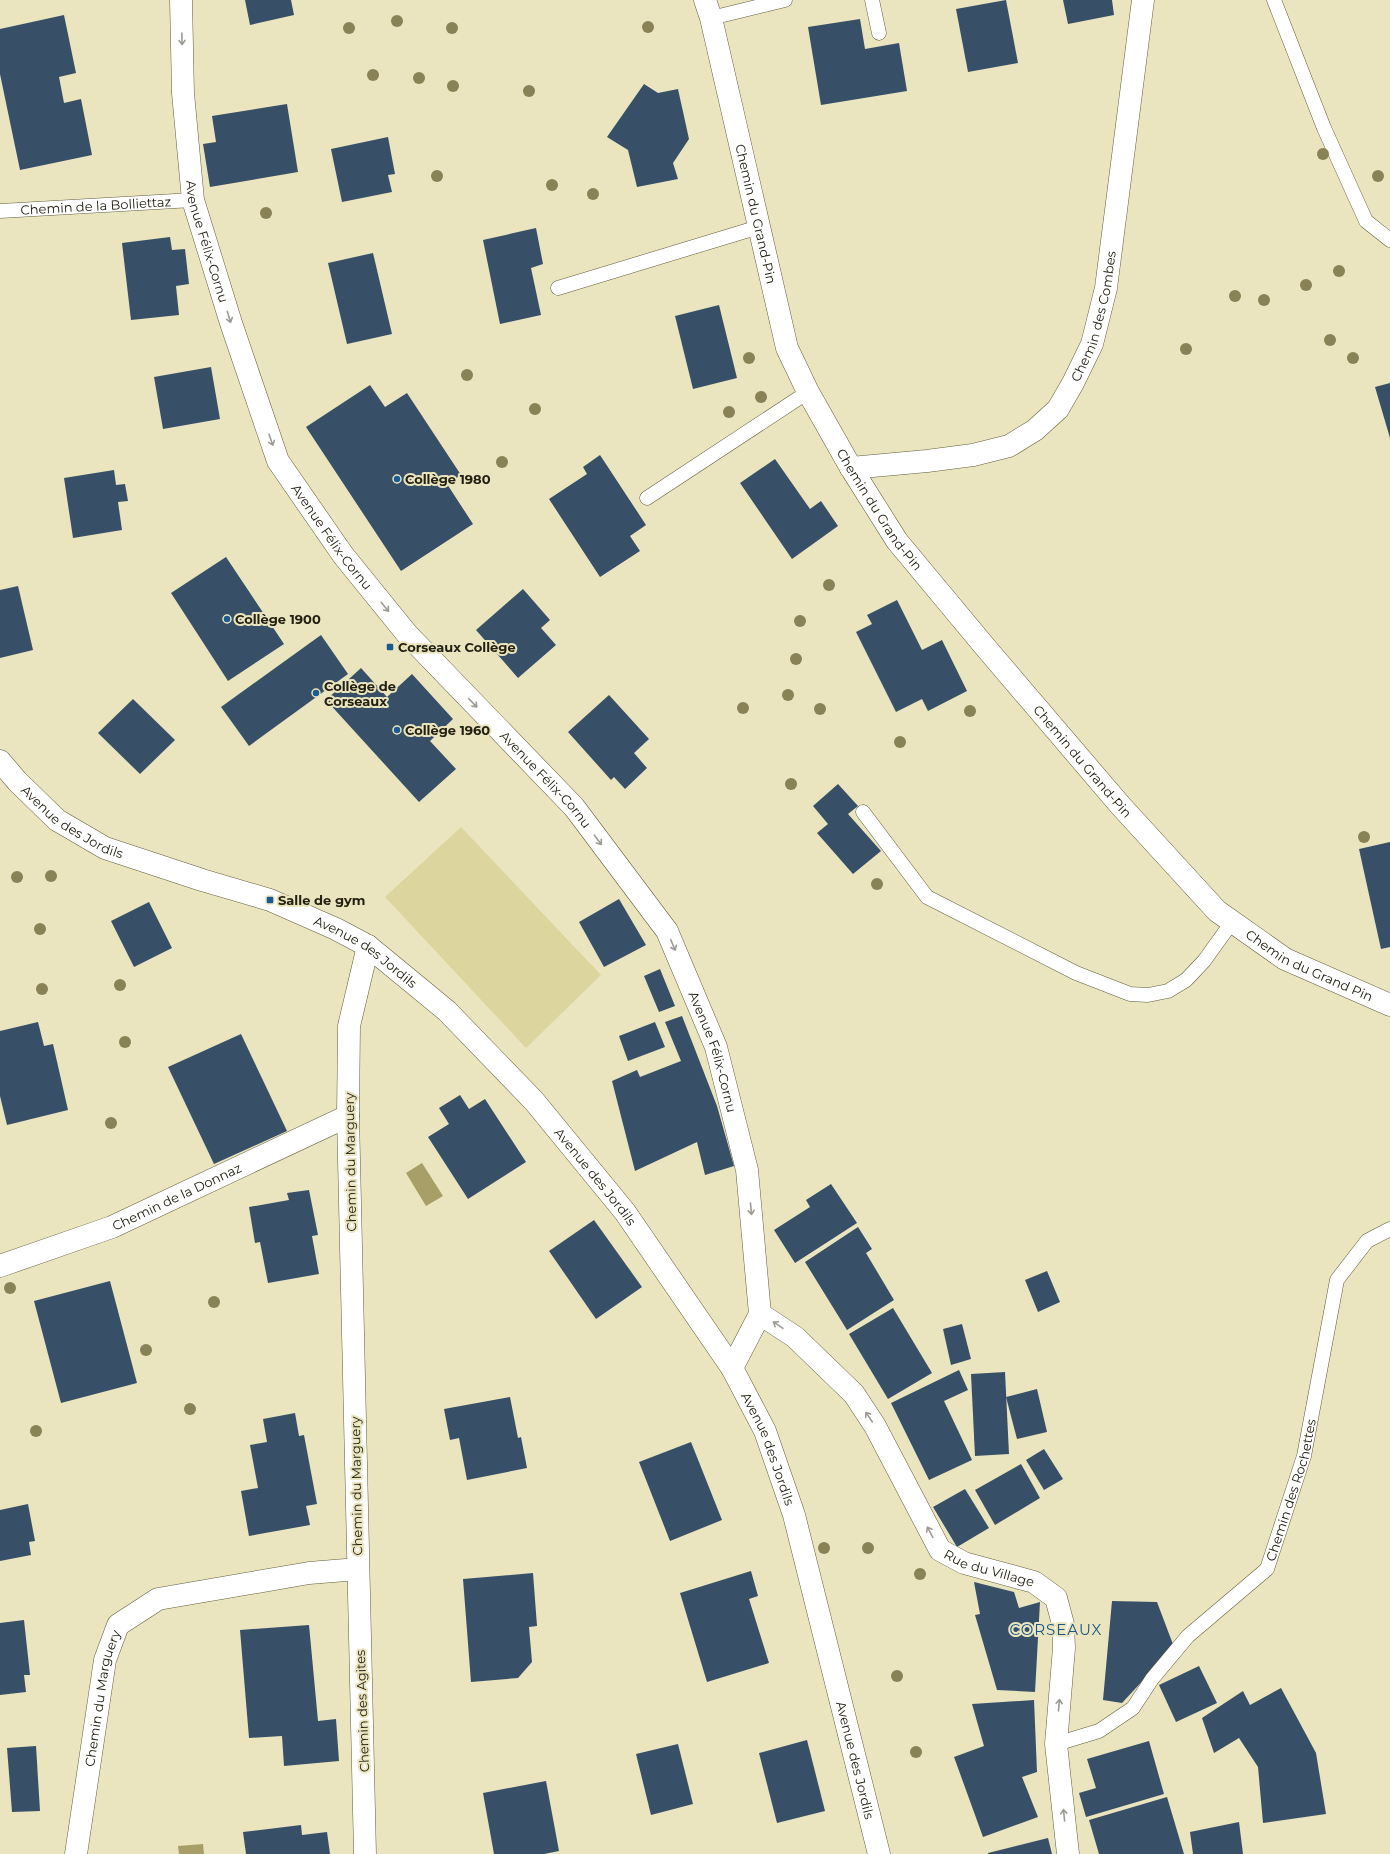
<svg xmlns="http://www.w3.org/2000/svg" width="1390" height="1854" font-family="Montserrat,sans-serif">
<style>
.green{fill:#ddd59e}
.water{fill:#a79f67}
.building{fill:#375068}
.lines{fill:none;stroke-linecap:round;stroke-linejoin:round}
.service-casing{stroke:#625e3d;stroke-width:15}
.minor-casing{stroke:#625e3d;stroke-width:23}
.service{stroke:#fff;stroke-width:14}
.minor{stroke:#fff;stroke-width:22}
.tree{fill:#888256}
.oneway{stroke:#9c9b94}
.poi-dot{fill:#1a5c91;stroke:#eae5bf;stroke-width:1.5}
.labels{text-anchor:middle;stroke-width:4;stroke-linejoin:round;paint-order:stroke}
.street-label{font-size:13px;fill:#222012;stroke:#eae5bf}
.poi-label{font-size:13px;font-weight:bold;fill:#222012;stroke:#eae5bf;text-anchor:start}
.quarter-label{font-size:15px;letter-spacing:1px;fill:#195585;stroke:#eae5bf}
</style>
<rect width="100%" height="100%" fill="#eae5bf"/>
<!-- green -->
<path class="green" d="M461 827 601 975 526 1048 385 897Z"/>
<!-- water -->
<g class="water">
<path d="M422 1163 443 1196 426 1206 406 1173Z"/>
<path d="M203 1844 204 1854H179L178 1846Z"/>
</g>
<!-- building -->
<g class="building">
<path d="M245 0H291L294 15 250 25Z"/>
<path d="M1006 0 1018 63 968 72 956 9Z"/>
<path d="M1063 0H1112L1114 15 1068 24Z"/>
<path d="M64 15 76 73 59 77 64 103 81 99 92 155 20 170 0 74V29Z"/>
<path d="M860 19 865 49 899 43 907 91 821 105 808 27Z"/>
<path d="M644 84 658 93 678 89 689 139 673 163 678 179 637 187 628 150 607 137Z"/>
<path d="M287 104 298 172 210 187 203 144 216 142 212 116Z"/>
<path d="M388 137 395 174 388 175 392 192 342 202 331 149Z"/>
<path d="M536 228 543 264 531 268 541 315 500 324 483 240Z"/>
<path d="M170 237 172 250 185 249 189 284 176 286 179 315 131 320 122 243Z"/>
<path d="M373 253 392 334 347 344 328 263Z"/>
<path d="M719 305 737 378 693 389 675 316Z"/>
<path d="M211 367 220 419 163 429 154 377Z"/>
<path d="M1390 383V438L1375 387Z"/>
<path d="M370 385 385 407 407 393 461 475 447 484 473 524 401 571 306 427Z"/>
<path d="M600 455 646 525 630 536 640 551 600 577 549 499 587 474 583 467Z"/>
<path d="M775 459 810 509 821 501 838 526 792 559 740 483Z"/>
<path d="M114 470 116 485 125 484 128 501 118 502 122 530 73 538 64 478Z"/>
<path d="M226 557 284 644 228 681 171 593Z"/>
<path d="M18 586 33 650 0 658V590Z"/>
<path d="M523 589 550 620 541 628 556 645 518 678 476 630Z"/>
<path d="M897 600 922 650 942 640 967 691 928 711 922 699 896 712 856 632 872 624 867 615Z"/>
<path d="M321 635 348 674 249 746 221 707Z"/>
<path d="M361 668 387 697 412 674 453 719 430 741 456 769 419 802 326 700Z"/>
<path d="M609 695 649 739 634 753 647 768 625 789 614 777 611 780 568 732Z"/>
<path d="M133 699 175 740 140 774 98 733Z"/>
<path d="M838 784 858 806 848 814 881 851 853 874 817 833 828 824 813 806Z"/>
<path d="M1390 842V947L1381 949 1359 849Z"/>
<path d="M619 899 646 945 604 967 579 922Z"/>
<path d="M149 902 172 948 134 967 111 921Z"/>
<path d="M660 969 675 1006 659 1012 644 976Z"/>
<path d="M682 1016 717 1106 734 1166 705 1175 697 1142 635 1171 612 1081 637 1070 640 1077 681 1061 665 1022Z"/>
<path d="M38 1022 44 1046 53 1044 68 1110 7 1125 0 1096V1031Z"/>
<path d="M655 1022 665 1047 628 1061 619 1036Z"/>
<path d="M241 1034 287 1131 214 1164 168 1067Z"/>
<path d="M460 1095 469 1109 485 1099 526 1162 468 1199 428 1137 449 1124 439 1108Z"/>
<path d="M831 1184 857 1223 795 1263 774 1230 810 1207 806 1200Z"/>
<path d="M309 1190 318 1235 312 1236 319 1274 268 1283 260 1242 255 1243 249 1207 289 1200 287 1193Z"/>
<path d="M594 1220 642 1287 596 1319 549 1251Z"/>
<path d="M858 1227 872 1249 866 1253 894 1300 847 1330 805 1262Z"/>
<path d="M1047 1271 1060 1302 1038 1312 1025 1280Z"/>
<path d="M110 1281 137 1383 61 1403 34 1301Z"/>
<path d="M893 1308 932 1373 888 1399 849 1334Z"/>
<path d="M962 1324 971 1359 951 1365 943 1329Z"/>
<path d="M959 1370 968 1390 944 1401 972 1460 929 1480 891 1403Z"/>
<path d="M1005 1372 1009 1454 975 1456 971 1374Z"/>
<path d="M1037 1389 1047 1432 1017 1439 1006 1397Z"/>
<path d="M510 1397 518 1438 521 1437 527 1468 467 1480 459 1438 450 1440 444 1409Z"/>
<path d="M295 1413 299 1436 304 1435 317 1504 306 1506 310 1525 249 1536 241 1491 258 1488 250 1445 267 1442 263 1419Z"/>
<path d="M691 1442 722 1520 670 1541 639 1462Z"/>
<path d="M1044 1449 1063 1479 1044 1490 1026 1460Z"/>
<path d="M1021 1464 1040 1498 995 1525 975 1490Z"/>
<path d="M965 1489 989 1528 957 1547 933 1507Z"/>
<path d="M28 1504 35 1541 29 1542 31 1555 0 1561V1510Z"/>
<path d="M751 1571 758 1596 749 1599 769 1663 707 1682 680 1593Z"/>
<path d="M533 1573 537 1626 529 1627 532 1662 518 1678 471 1682 463 1579Z"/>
<path d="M974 1582 1014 1592 1019 1608 1040 1602 1035 1692 997 1690 975 1615 980 1614Z"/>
<path d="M1112 1601 1157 1602 1174 1647 1122 1703 1103 1700Z"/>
<path d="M24 1620 30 1675H24L26 1692 0 1695V1623Z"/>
<path d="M309 1625 318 1721 336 1719 339 1761 284 1766 282 1736 249 1738 240 1630Z"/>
<path d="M1199 1666 1217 1703 1176 1722 1159 1685Z"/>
<path d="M1281 1688 1316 1753 1326 1814 1263 1823 1258 1767 1239 1738 1214 1753 1202 1718 1243 1691 1250 1705Z"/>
<path d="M1034 1700 1037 1772 1022 1777 1038 1817 983 1837 954 1757 984 1746 972 1704Z"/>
<path d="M807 1740 825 1811 777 1823 759 1753Z"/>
<path d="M1149 1741 1164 1794 1086 1817 1079 1793 1096 1788 1087 1759Z"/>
<path d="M678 1744 693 1804 651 1815 636 1754Z"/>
<path d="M36 1746 40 1811 12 1812 7 1748Z"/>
<path d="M546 1781 559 1851 544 1854H494L483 1793Z"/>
<path d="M1167 1797 1184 1854H1099L1089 1820Z"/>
<path d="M1239 1822 1243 1854H1193L1190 1832Z"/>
<path d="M301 1825 302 1835 327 1832 330 1854H246L243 1832Z"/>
<path d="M1048 1838 1052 1854H988V1853Z"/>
</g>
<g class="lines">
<defs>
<g id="service">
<path d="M872 0 879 33"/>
<path d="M1274 0 1324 128 1366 221 1390 240"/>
<path d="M711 18 785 0"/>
<path id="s1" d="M0 211 193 200"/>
<path d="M558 288 759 227"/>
<path d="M647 498 808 392"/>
<path d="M863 812 927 897 1076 973 1130 994 1148 995 1168 991 1186 980 1204 961 1232 922"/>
<path id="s2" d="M1056 1744 1099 1731 1133 1708 1152 1679 1188 1636 1267 1569 1304 1456 1337 1280 1367 1241 1390 1229"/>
</g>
<g id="minor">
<path id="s3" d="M181 0 183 93 193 200 231 323 278 461 343 555 407 634 574 807 667 931 716 1047 747 1170 760 1314 732 1368"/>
<path id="s4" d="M705 0 711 18 787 348 808 392 851 468 897 541 986 648 1120 805 1217 911 1285 959 1390 1005"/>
<path id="s5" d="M851 468 927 461 973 455 1009 446 1035 430 1058 409 1073 383 1092 344 1106 288 1143 0"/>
<path id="s6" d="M0 761 17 781 57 820 105 848 202 880 270 900 336 929 368 946 447 1011 534 1101 625 1212 732 1368 765 1431 794 1515 879 1854"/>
<path id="s7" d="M0 1266 112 1227 348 1116"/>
<path id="s8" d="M760 1314 795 1337 854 1394 875 1426 940 1550 964 1563 1034 1582 1056 1598 1063 1624 1064 1648 1056 1744 1068 1854"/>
<path id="s9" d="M76 1854 105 1660 118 1625 158 1599 309 1573 358 1569"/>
<path d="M365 1854 348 1116 349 1026 368 946"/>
</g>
</defs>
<!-- service casing -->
<use href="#service" class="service-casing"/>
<!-- minor casing -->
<use href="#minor" class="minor-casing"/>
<!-- service -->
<use href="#service" class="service"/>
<!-- minor -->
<use href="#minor" class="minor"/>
</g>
<!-- trees -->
<g class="tree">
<circle cx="397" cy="21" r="6"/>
<circle cx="648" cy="27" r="6"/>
<circle cx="349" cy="28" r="6"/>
<circle cx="452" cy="28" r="6"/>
<circle cx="373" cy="75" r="6"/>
<circle cx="419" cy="78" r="6"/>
<circle cx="453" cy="86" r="6"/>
<circle cx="529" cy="91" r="6"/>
<circle cx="1323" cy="154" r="6"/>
<circle cx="437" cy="176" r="6"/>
<circle cx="1378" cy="176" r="6"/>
<circle cx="552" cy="185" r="6"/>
<circle cx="593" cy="194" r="6"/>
<circle cx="266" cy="213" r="6"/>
<circle cx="1339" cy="271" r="6"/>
<circle cx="1306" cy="285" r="6"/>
<circle cx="1235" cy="296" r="6"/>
<circle cx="1264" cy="300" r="6"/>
<circle cx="1330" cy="340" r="6"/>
<circle cx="1186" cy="349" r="6"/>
<circle cx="749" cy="358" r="6"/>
<circle cx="1353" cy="358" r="6"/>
<circle cx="467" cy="375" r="6"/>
<circle cx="761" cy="397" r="6"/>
<circle cx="535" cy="409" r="6"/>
<circle cx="729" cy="412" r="6"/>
<circle cx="502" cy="462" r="6"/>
<circle cx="829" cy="585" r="6"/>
<circle cx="800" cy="621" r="6"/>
<circle cx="796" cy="659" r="6"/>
<circle cx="788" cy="695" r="6"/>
<circle cx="743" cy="708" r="6"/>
<circle cx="820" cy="709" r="6"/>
<circle cx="970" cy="711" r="6"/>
<circle cx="900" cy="742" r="6"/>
<circle cx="791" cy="784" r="6"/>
<circle cx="1364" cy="837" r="6"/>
<circle cx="51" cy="876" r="6"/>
<circle cx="17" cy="877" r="6"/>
<circle cx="877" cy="884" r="6"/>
<circle cx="40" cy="929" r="6"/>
<circle cx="120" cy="985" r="6"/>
<circle cx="42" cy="989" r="6"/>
<circle cx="125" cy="1042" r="6"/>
<circle cx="111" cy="1123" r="6"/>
<circle cx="10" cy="1288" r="6"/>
<circle cx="214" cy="1302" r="6"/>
<circle cx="146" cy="1350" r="6"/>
<circle cx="190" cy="1409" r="6"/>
<circle cx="36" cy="1431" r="6"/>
<circle cx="824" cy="1548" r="6"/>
<circle cx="868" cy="1548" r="6"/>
<circle cx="920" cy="1574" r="6"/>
<circle cx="897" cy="1676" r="6"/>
<circle cx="916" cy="1752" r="6"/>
</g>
<!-- one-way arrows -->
<defs><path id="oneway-shaft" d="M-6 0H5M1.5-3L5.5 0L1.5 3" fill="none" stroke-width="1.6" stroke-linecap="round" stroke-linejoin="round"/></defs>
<g class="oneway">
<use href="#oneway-shaft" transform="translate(182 39) rotate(89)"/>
<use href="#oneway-shaft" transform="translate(229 317) rotate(73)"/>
<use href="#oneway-shaft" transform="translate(271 440) rotate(71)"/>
<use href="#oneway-shaft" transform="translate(385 607) rotate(51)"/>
<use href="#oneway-shaft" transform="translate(473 703) rotate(46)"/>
<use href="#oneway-shaft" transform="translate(598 840) rotate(53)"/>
<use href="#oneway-shaft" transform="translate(673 945) rotate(67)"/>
<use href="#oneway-shaft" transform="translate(751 1209) rotate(85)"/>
<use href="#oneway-shaft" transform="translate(778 1325) rotate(-146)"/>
<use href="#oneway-shaft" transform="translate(869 1417) rotate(-124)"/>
<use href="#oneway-shaft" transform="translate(930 1532) rotate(-118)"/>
<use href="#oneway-shaft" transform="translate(1059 1705) rotate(-85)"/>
<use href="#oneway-shaft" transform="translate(1064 1815) rotate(-96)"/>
</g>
<!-- markers -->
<g class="poi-dot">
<circle cx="397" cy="479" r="4"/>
<circle cx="227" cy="619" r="4"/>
<rect x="386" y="643" width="8" height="8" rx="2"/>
<circle cx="316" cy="693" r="4"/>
<circle cx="397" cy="730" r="4"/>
<rect x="266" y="896" width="8" height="8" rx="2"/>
</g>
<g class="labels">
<!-- street labels -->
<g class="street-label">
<text dy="5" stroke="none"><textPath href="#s1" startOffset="96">Chemin de la Bolliettaz</textPath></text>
<text dy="5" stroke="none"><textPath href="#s4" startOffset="220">Chemin du Grand-Pin</textPath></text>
<text dy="5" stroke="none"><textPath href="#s3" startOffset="244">Avenue Félix-Cornu</textPath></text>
<text dy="5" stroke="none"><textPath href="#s5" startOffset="322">Chemin des Combes</textPath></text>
<text dy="5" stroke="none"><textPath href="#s4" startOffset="544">Chemin du Grand-Pin</textPath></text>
<text dy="5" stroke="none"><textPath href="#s3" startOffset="568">Avenue Félix-Cornu</textPath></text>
<text dy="5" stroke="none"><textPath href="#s4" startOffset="868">Chemin du Grand-Pin</textPath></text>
<text dy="5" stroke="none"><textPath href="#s3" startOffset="892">Avenue Félix-Cornu</textPath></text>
<text dy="5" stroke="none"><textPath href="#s6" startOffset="96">Avenue des Jordils</textPath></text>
<text dy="5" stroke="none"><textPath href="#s6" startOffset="420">Avenue des Jordils</textPath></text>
<text dy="5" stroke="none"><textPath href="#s4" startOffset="1177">Chemin du Grand Pin</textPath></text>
<text dy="5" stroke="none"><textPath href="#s3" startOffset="1216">Avenue Félix-Cornu</textPath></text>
<text transform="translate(350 1162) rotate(-91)" y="5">Chemin du Marguery</text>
<text dy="5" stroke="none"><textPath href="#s6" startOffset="744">Avenue des Jordils</textPath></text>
<text dy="5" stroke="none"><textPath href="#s7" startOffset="190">Chemin de la Donnaz</textPath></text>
<text dy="5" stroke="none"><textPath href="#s6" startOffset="1068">Avenue des Jordils</textPath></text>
<text transform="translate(356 1486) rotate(-91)" y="5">Chemin du Marguery</text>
<text dy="5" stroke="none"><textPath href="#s2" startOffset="363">Chemin des Rochettes</textPath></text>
<text dy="5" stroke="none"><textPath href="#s8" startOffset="355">Rue du Village</textPath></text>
<text dy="5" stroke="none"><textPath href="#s9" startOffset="158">Chemin du Marguery</textPath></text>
<text transform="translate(362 1711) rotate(-92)" y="5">Chemin des Agites</text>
<text dy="5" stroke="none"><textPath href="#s6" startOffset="1392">Avenue des Jordils</textPath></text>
</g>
<!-- poi labels -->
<g class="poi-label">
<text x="405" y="484">Collège 1980</text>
<text x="235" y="624">Collège 1900</text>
<text x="398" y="652">Corseaux Collège</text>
<text x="324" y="691">Collège de<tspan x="324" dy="15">Corseaux</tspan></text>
<text x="405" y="735">Collège 1960</text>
<text x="278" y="905">Salle de gym</text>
</g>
<!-- quarter labels -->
<g class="quarter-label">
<text x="1056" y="1635">CORSEAUX</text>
</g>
</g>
</svg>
